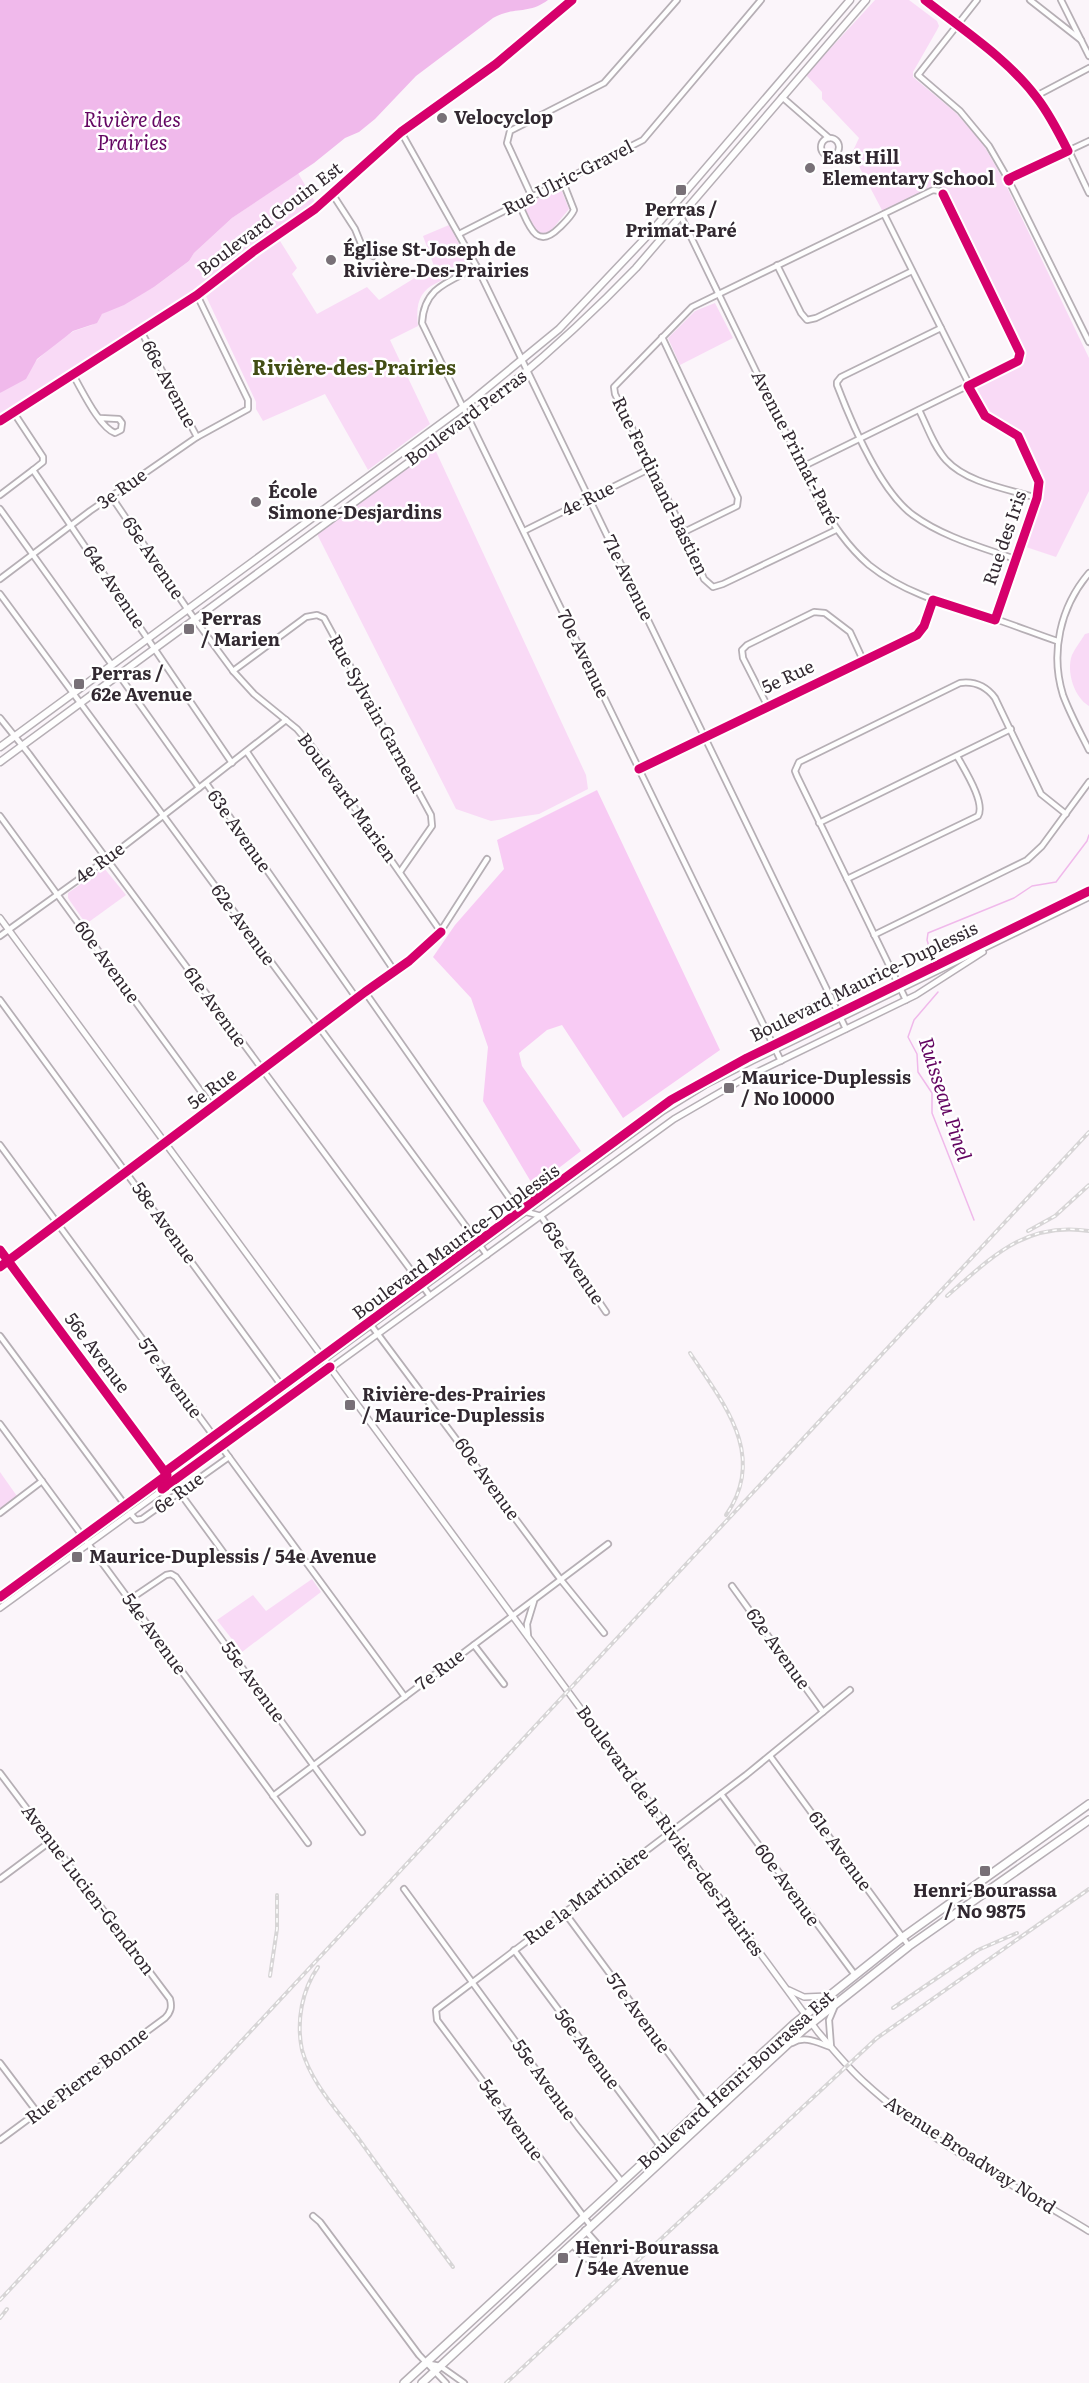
<svg xmlns="http://www.w3.org/2000/svg" width="1089" height="2383" font-family="Literata,serif">
<style>
.green{fill:#f9daf6}
.forest{fill:#f8cbf4}
.water{fill:#f0b9eb}
.lines{fill:none;stroke-linecap:round;stroke-linejoin:round}
.stream{stroke:#f0b9eb;stroke-width:1.5}
.minor-casing{stroke:#b6afb5;stroke-width:8}
.tertiary-casing{stroke:#b6afb5;stroke-width:8}
.secondary-casing{stroke:#b6afb5;stroke-width:9}
.primary-casing{stroke:#b6afb5;stroke-width:10}
.minor{stroke:#fefefe;stroke-width:4.5}
.tertiary{stroke:#fefefe;stroke-width:5}
.secondary{stroke:#fefefe;stroke-width:6}
.primary{stroke:#fefefe;stroke-width:7}
.rail-casing{stroke:#d7d5d6;stroke-width:4}
.rail{stroke:#fff;stroke-width:1.5;stroke-dasharray:4.5;stroke-linecap:butt}
.cycleway-casing{stroke:#fff;stroke-width:13}
.cycleway{stroke:#d6006c;stroke-width:9}
.poi-dot{fill:#787077;stroke:#fff;stroke-width:2}
.labels{text-anchor:middle;stroke-width:5;stroke-linejoin:round;paint-order:stroke}
.poi-label{font-size:18px;font-weight:bold;fill:#322931;stroke:#fff;text-anchor:start}
.street-label{font-size:18px;fill:#322931;stroke:#fff}
.water-label{font-size:20px;font-style:italic;fill:#640662;stroke:#fff}
.neighbourhood-label{font-size:20px;font-weight:bold;fill:#424d14;stroke:#fff}
</style>
<rect width="100%" height="100%" fill="#fbf5fa"/>
<!-- green -->
<g class="green">
<path d="M875 0H909L937 21 939 26 937 30 913 72V77L956 113 983 144 1003 179 1089 358V491L1056 557 1020 545 1037 498 1039 482 1012 431 985 416 968 386 1018 362 1019 349 943 194 933 190 884 214 852 153 859 138 822 99V92L806 75Z"/>
<path d="M298 173 318 207 197 295 165 310V312L141 331 0 421V393L58 341 74 331 92 325 102 314 154 287 189 261 194 253 232 218Z"/>
<path d="M558 187 561 189 569 209 549 233 543 235C532 230 524 214 525 203Z"/>
<path d="M449 225 467 259V265C444 287 412 278 418 326L390 340 430 424 368 470 325 394 263 421 256 409V402L205 294 280 241 297 268 292 274 317 314 367 287 379 300 434 266 423 236Z"/>
<path d="M715 303 733 338 680 365 668 338 695 311Z"/>
<path d="M433 445 586 775 588 789 539 814 491 821 456 809 317 534 385 485 383 481Z"/>
<path d="M1089 633V706C1074 697 1066 671 1072 655 1075 648 1081 641 1085 634Z"/>
<path d="M104 868 126 895 86 924 68 898V893Z"/>
<path d="M0 1472 19 1499 0 1513Z"/>
<path d="M312 1579 321 1592 242 1652 217 1620 253 1595 266 1611Z"/>
</g>
<!-- forest -->
<path class="forest" d="M597 790 720 1050 623 1118 562 1025 547 1030 519 1053 522 1066 581 1151 534 1187 483 1101 488 1047 471 998 433 957 455 925 504 869 497 840Z"/>
<!-- water -->
<path class="water" d="M0 0H548C528 15 514 6 493 18L416 76 375 119 359 132 345 138 314 163 232 218 194 253 189 261 154 287 124 305 102 314 97 323 73 331 37 359 26 379 0 393Z"/>
<g class="lines">
<!-- stream -->
<g class="stream">
<path d="M933 960 927 940 928 933 1014 898 1032 886 1056 882 1087 841 1089 835"/>
<path d="M938 992 914 1020 908 1037 917 1054 918 1072 932 1093V1113L974 1220"/>
</g>
<defs>
<g id="minor">
<path d="M925 0C963 30 1005 58 1036 96 1059 124 1073 161 1089 193"/>
<path d="M977 0 918 75 960 111 989 146 1008 179 1089 342"/>
<path d="M1030 0 1081 40"/>
<path d="M1061 0 1089 56"/>
<path d="M1036 96 1089 68"/>
<path d="M782 97 829 138"/>
<path d="M401 132 477 267 846 1029"/>
<circle cx="830" cy="147" r="9"/>
<path d="M1008 179 1089 141"/>
<path d="M333 195 355 229 364 251 373 256"/>
<path d="M532 197 507 143 510 131 604 83 677 0"/>
<path d="M519 204C528 222 535 252 559 228 565 222 571 217 574 210L563 182"/>
<path d="M675 204 818 499C833 524 847 546 869 565 905 594 949 605 992 618 1014 625 1036 634 1057 641"/>
<path d="M884 214 985 416 1018 436 1039 482 1037 498 995 620"/>
<path d="M459 234 643 140 761 0"/>
<path d="M777 265 801 313 807 320 816 318 912 271"/>
<path d="M477 267C449 282 424 287 422 323L781 1061"/>
<path d="M941 328 841 377 837 382V385C852 424 880 491 913 515 943 537 981 547 1015 559"/>
<path d="M141 331 197 437"/>
<path d="M662 337 738 498 737 506 733 508 684 532"/>
<path d="M73 375C82 390 99 427 115 433L121 430 122 423 119 419 100 418"/>
<path d="M919 410C927 426 934 447 946 460 967 483 1008 489 1037 498"/>
<path d="M14 413 43 457V462L33 470 232 763"/>
<path d="M802 467 1018 361 1019 349 940 191 933 190 692 307 614 387 615 394 684 532 704 579 713 587 723 584 836 530"/>
<path d="M0 495 33 470"/>
<path d="M111 496 188 610 233 671 254 694 297 729 313 748 441 932"/>
<path d="M0 509 112 665"/>
<path d="M524 531 651 468"/>
<path d="M1089 573C1060 607 1050 653 1063 695 1070 714 1080 732 1089 750"/>
<path d="M0 579 90 511 197 437 248 409V400L197 295"/>
<path d="M0 594 487 1255"/>
<path d="M233 671 306 617 317 615 324 618 431 815 432 826 400 872"/>
<path d="M119 675 199 788 286 720"/>
<path d="M767 705 743 658 742 650 747 645 814 612 825 613 850 632 863 660"/>
<path d="M0 718 29 754 430 1296"/>
<path d="M247 752 395 972"/>
<path d="M639 769 917 635 924 626 933 600"/>
<path d="M206 783 357 999"/>
<path d="M0 816 213 1108"/>
<path d="M819 823 1011 729"/>
<path d="M847 879 978 816C986 803 964 769 957 756"/>
<path d="M874 935 1027 860 1042 846 1089 782"/>
<path d="M0 936 107 859 199 788"/>
<path d="M365 992 515 1206 519 1210 541 1216 606 1312"/>
<path d="M0 1000 284 1389"/>
<path d="M906 1000 797 776 795 771 799 762 960 683C975 681 986 686 995 698L1041 794 1066 814"/>
<path d="M765 1029 831 997"/>
<path d="M0 1145 405 1697"/>
<path d="M0 1250 167 1475"/>
<path d="M0 1267 365 992 409 961 435 940 487 859"/>
<path d="M371 1325 561 1580 604 1633"/>
<path d="M0 1336 125 1505"/>
<path d="M0 1424 308 1843"/>
<path d="M172 1482 229 1560"/>
<path d="M0 1513 42 1481"/>
<path d="M130 1513 136 1520 142 1519 229 1457"/>
<path d="M732 1586 823 1712"/>
<path d="M129 1600 166 1575 171 1574 176 1577 362 1832"/>
<path d="M528 1636 527 1624 534 1601"/>
<path d="M474 1645 504 1684"/>
<path d="M770 1756 909 1946"/>
<path d="M0 1773 170 1999C172 2007 171 2012 165 2018L0 2140"/>
<path d="M721 1794 855 1975"/>
<path d="M273 1796 608 1544"/>
<path d="M0 1879 51 1841"/>
<path d="M404 1889 578 2127 622 2182"/>
<path d="M565 1913 712 2112"/>
<path d="M514 1950 660 2146"/>
<path d="M792 2043C805 2035 818 2043 831 2047L829 2020 834 2008"/>
<path d="M0 2063 37 2112"/>
<path d="M313 2216 320 2222 419 2355 446 2383"/>
<path d="M590 2225 437 2020 436 2010 746 1775 850 1690"/>
<path d="M572 2244C580 2253 586 2264 599 2259L600 2247 585 2230"/>
<path d="M425 2363 440 2366 464 2383"/>
</g>
<g id="tertiary">
<path d="M0 421 197 295 254 251 315 209 401 132 496 64 572 0"/>
<path d="M0 918 818 2032C833 2049 847 2067 864 2082 929 2142 1014 2185 1089 2231"/>
<path d="M0 1597 663 1111 705 1085 752 1061 1089 897"/>
<path d="M0 1608 674 1119 743 1079 916 995 983 952"/>
<path d="M789 1990 804 1997 828 1996"/>
</g>
<g id="secondary">
<path d="M0 747 469 403 559 329 650 233 850 0"/>
<path d="M0 762 468 419C528 372 583 323 636 268L866 0"/>
</g>
<g id="primary">
<path d="M404 2383 794 2024 903 1937 1089 1804"/>
<path d="M422 2383 803 2030 909 1946 1089 1820"/>
</g>
</defs>
<!-- minor casing -->
<use href="#minor" class="minor-casing"/>
<!-- tertiary casing -->
<use href="#tertiary" class="tertiary-casing"/>
<!-- secondary casing -->
<use href="#secondary" class="secondary-casing"/>
<!-- primary casing -->
<use href="#primary" class="primary-casing"/>
<!-- minor -->
<use href="#minor" class="minor"/>
<!-- tertiary -->
<use href="#tertiary" class="tertiary"/>
<!-- secondary -->
<use href="#secondary" class="secondary"/>
<!-- primary -->
<use href="#primary" class="primary"/>
<defs>
<g id="rail">
<path d="M1028 1231 1055 1216 1089 1185"/>
<path d="M947 1296C991 1258 1025 1221 1089 1231"/>
<path d="M690 1353C723 1403 768 1455 726 1515"/>
<path d="M318 1967C302 1990 296 2021 302 2050 311 2083 338 2111 358 2138 389 2181 421 2224 453 2267"/>
<path d="M270 1976 277 1929V1895"/>
<path d="M893 2008 978 1950 1017 1933"/>
<path d="M0 2300 1089 1132"/>
<path d="M0 2318 7 2309"/>
<path d="M506 2383 877 2038 1089 1889"/>
</g>
</defs>
<!-- rail casing -->
<use href="#rail" class="rail-casing"/>
<!-- rail -->
<use href="#rail" class="rail"/>
<defs>
<g id="cycleway">
<path d="M925 0C963 30 1008 59 1037 98 1050 115 1059 133 1068 151L1008 179 1009 181"/>
<path d="M0 421 197 295 254 251 315 209 401 132 496 64 572 0"/>
<path d="M639 769 917 635 924 626 933 600 995 620 1037 498 1039 482 1018 436 985 416 968 386 1018 361 1020 353 943 194"/>
<path d="M0 1250 167 1475 0 1597"/>
<path d="M0 1267 365 992 409 961 441 932"/>
<path d="M165 1472 671 1100 747 1058 1089 891"/>
<path d="M162 1489 330 1367"/>
</g>
</defs>
<!-- cycleway casing -->
<use href="#cycleway" class="cycleway-casing"/>
<!-- cycleway -->
<use href="#cycleway" class="cycleway"/>
</g>
<!-- markers -->
<g class="poi-dot">
<circle cx="442" cy="118" r="6"/>
<circle cx="810" cy="168" r="6"/>
<rect x="675" y="184" width="12" height="12" rx="3"/>
<circle cx="331" cy="260" r="6"/>
<circle cx="256" cy="502" r="6"/>
<rect x="183" y="623" width="12" height="12" rx="3"/>
<rect x="73" y="678" width="12" height="12" rx="3"/>
<rect x="723" y="1082" width="12" height="12" rx="3"/>
<rect x="344" y="1399" width="12" height="12" rx="3"/>
<rect x="71" y="1551" width="12" height="12" rx="3"/>
<rect x="979" y="1865" width="12" height="12" rx="3"/>
<rect x="557" y="2252" width="12" height="12" rx="3"/>
</g>
<g class="labels">
<!-- poi labels -->
<g class="poi-label">
<text x="454" y="124">Velocyclop</text>
<text x="822" y="164">East Hill<tspan x="822" dy="21">Elementary School</tspan></text>
<text x="681" y="216" text-anchor="middle">Perras /<tspan x="681" dy="21">Primat-Paré</tspan></text>
<text x="343" y="256">Église St-Joseph de<tspan x="343" dy="21">Rivière-Des-Prairies</tspan></text>
<text x="268" y="498">École<tspan x="268" dy="21">Simone-Desjardins</tspan></text>
<text x="201" y="625">Perras<tspan x="201" dy="21">/ Marien</tspan></text>
<text x="91" y="680">Perras /<tspan x="91" dy="21">62e Avenue</tspan></text>
<text x="741" y="1084">Maurice-Duplessis<tspan x="741" dy="21">/ No 10000</tspan></text>
<text x="362" y="1401">Rivière-des-Prairies<tspan x="362" dy="21">/ Maurice-Duplessis</tspan></text>
<text x="89" y="1563">Maurice-Duplessis / 54e Avenue</text>
<text x="985" y="1897" text-anchor="middle">Henri-Bourassa<tspan x="985" dy="21">/ No 9875</tspan></text>
<text x="575" y="2254">Henri-Bourassa<tspan x="575" dy="21">/ 54e Avenue</tspan></text>
</g>
<!-- street labels -->
<g class="street-label">
<text transform="translate(568 178) rotate(-27)" y="6">Rue Ulric-Gravel</text>
<text transform="translate(270 219) rotate(-37)" y="6">Boulevard Gouin Est</text>
<text transform="translate(169 384) rotate(62)" y="6">66e Avenue</text>
<text transform="translate(466 418) rotate(-37)" y="6">Boulevard Perras</text>
<text transform="translate(795 448) rotate(63)" y="6">Avenue Primat-Paré</text>
<text transform="translate(660 486) rotate(64)" y="6">Rue Ferdinand-Bastien</text>
<text transform="translate(122 489) rotate(-35)" y="6">3e Rue</text>
<text transform="translate(588 499) rotate(-26)" y="6">4e Rue</text>
<text transform="translate(1005 538) rotate(-71)" y="6">Rue des Iris</text>
<text transform="translate(153 558) rotate(56)" y="6">65e Avenue</text>
<text transform="translate(628 578) rotate(64)" y="6">71e Avenue</text>
<text transform="translate(114 587) rotate(56)" y="6">64e Avenue</text>
<text transform="translate(583 654) rotate(64)" y="6">70e Avenue</text>
<text transform="translate(788 677) rotate(-25)" y="6">5e Rue</text>
<text transform="translate(376 714) rotate(61)" y="6">Rue Sylvain Garneau</text>
<text transform="translate(347 798) rotate(54)" y="6">Boulevard Marien</text>
<text transform="translate(239 831) rotate(55)" y="6">63e Avenue</text>
<text transform="translate(100 863) rotate(-36)" y="6">4e Rue</text>
<text transform="translate(243 925) rotate(54)" y="6">62e Avenue</text>
<text transform="translate(107 962) rotate(54)" y="6">60e Avenue</text>
<text transform="translate(864 982) rotate(-26)" y="6">Boulevard Maurice-Duplessis</text>
<text transform="translate(215 1007) rotate(54)" y="6">61e Avenue</text>
<text transform="translate(212 1089) rotate(-37)" y="6">5e Rue</text>
<text transform="translate(164 1223) rotate(54)" y="6">58e Avenue</text>
<text transform="translate(456 1242) rotate(-36)" y="6">Boulevard Maurice-Duplessis</text>
<text transform="translate(573 1263) rotate(56)" y="6">63e Avenue</text>
<text transform="translate(97 1353) rotate(53)" y="6">56e Avenue</text>
<text transform="translate(170 1378) rotate(54)" y="6">57e Avenue</text>
<text transform="translate(487 1479) rotate(54)" y="6">60e Avenue</text>
<text transform="translate(179 1493) rotate(-36)" y="6">6e Rue</text>
<text transform="translate(154 1634) rotate(54)" y="6">54e Avenue</text>
<text transform="translate(778 1649) rotate(54)" y="6">62e Avenue</text>
<text transform="translate(440 1670) rotate(-37)" y="6">7e Rue</text>
<text transform="translate(253 1682) rotate(54)" y="6">55e Avenue</text>
<text transform="translate(670 1831) rotate(54)" y="6">Boulevard de la Rivière-des-Prairies</text>
<text transform="translate(840 1851) rotate(54)" y="6">61e Avenue</text>
<text transform="translate(787 1885) rotate(54)" y="6">60e Avenue</text>
<text transform="translate(88 1890) rotate(53)" y="6">Avenue Lucien-Gendron</text>
<text transform="translate(586 1896) rotate(-37)" y="6">Rue la Martinière</text>
<text transform="translate(638 2013) rotate(54)" y="6">57e Avenue</text>
<text transform="translate(587 2049) rotate(53)" y="6">56e Avenue</text>
<text transform="translate(87 2076) rotate(-37)" y="6">Rue Pierre Bonne</text>
<text transform="translate(544 2080) rotate(54)" y="6">55e Avenue</text>
<text transform="translate(736 2080) rotate(-42)" y="6">Boulevard Henri-Bourassa Est</text>
<text transform="translate(511 2120) rotate(54)" y="6">54e Avenue</text>
<text transform="translate(970 2155) rotate(33)" y="6">Avenue Broadway Nord</text>
</g>
<!-- water labels -->
<g class="water-label">
<text x="132" y="127">Rivière des<tspan x="132" dy="23">Prairies</tspan></text>
<text transform="translate(945 1099) rotate(72)" y="7">Ruisseau Pinel</text>
</g>
<!-- neighbourhood labels -->
<g class="neighbourhood-label">
<text x="354" y="375">Rivière-des-Prairies</text>
</g>
</g>
</svg>
